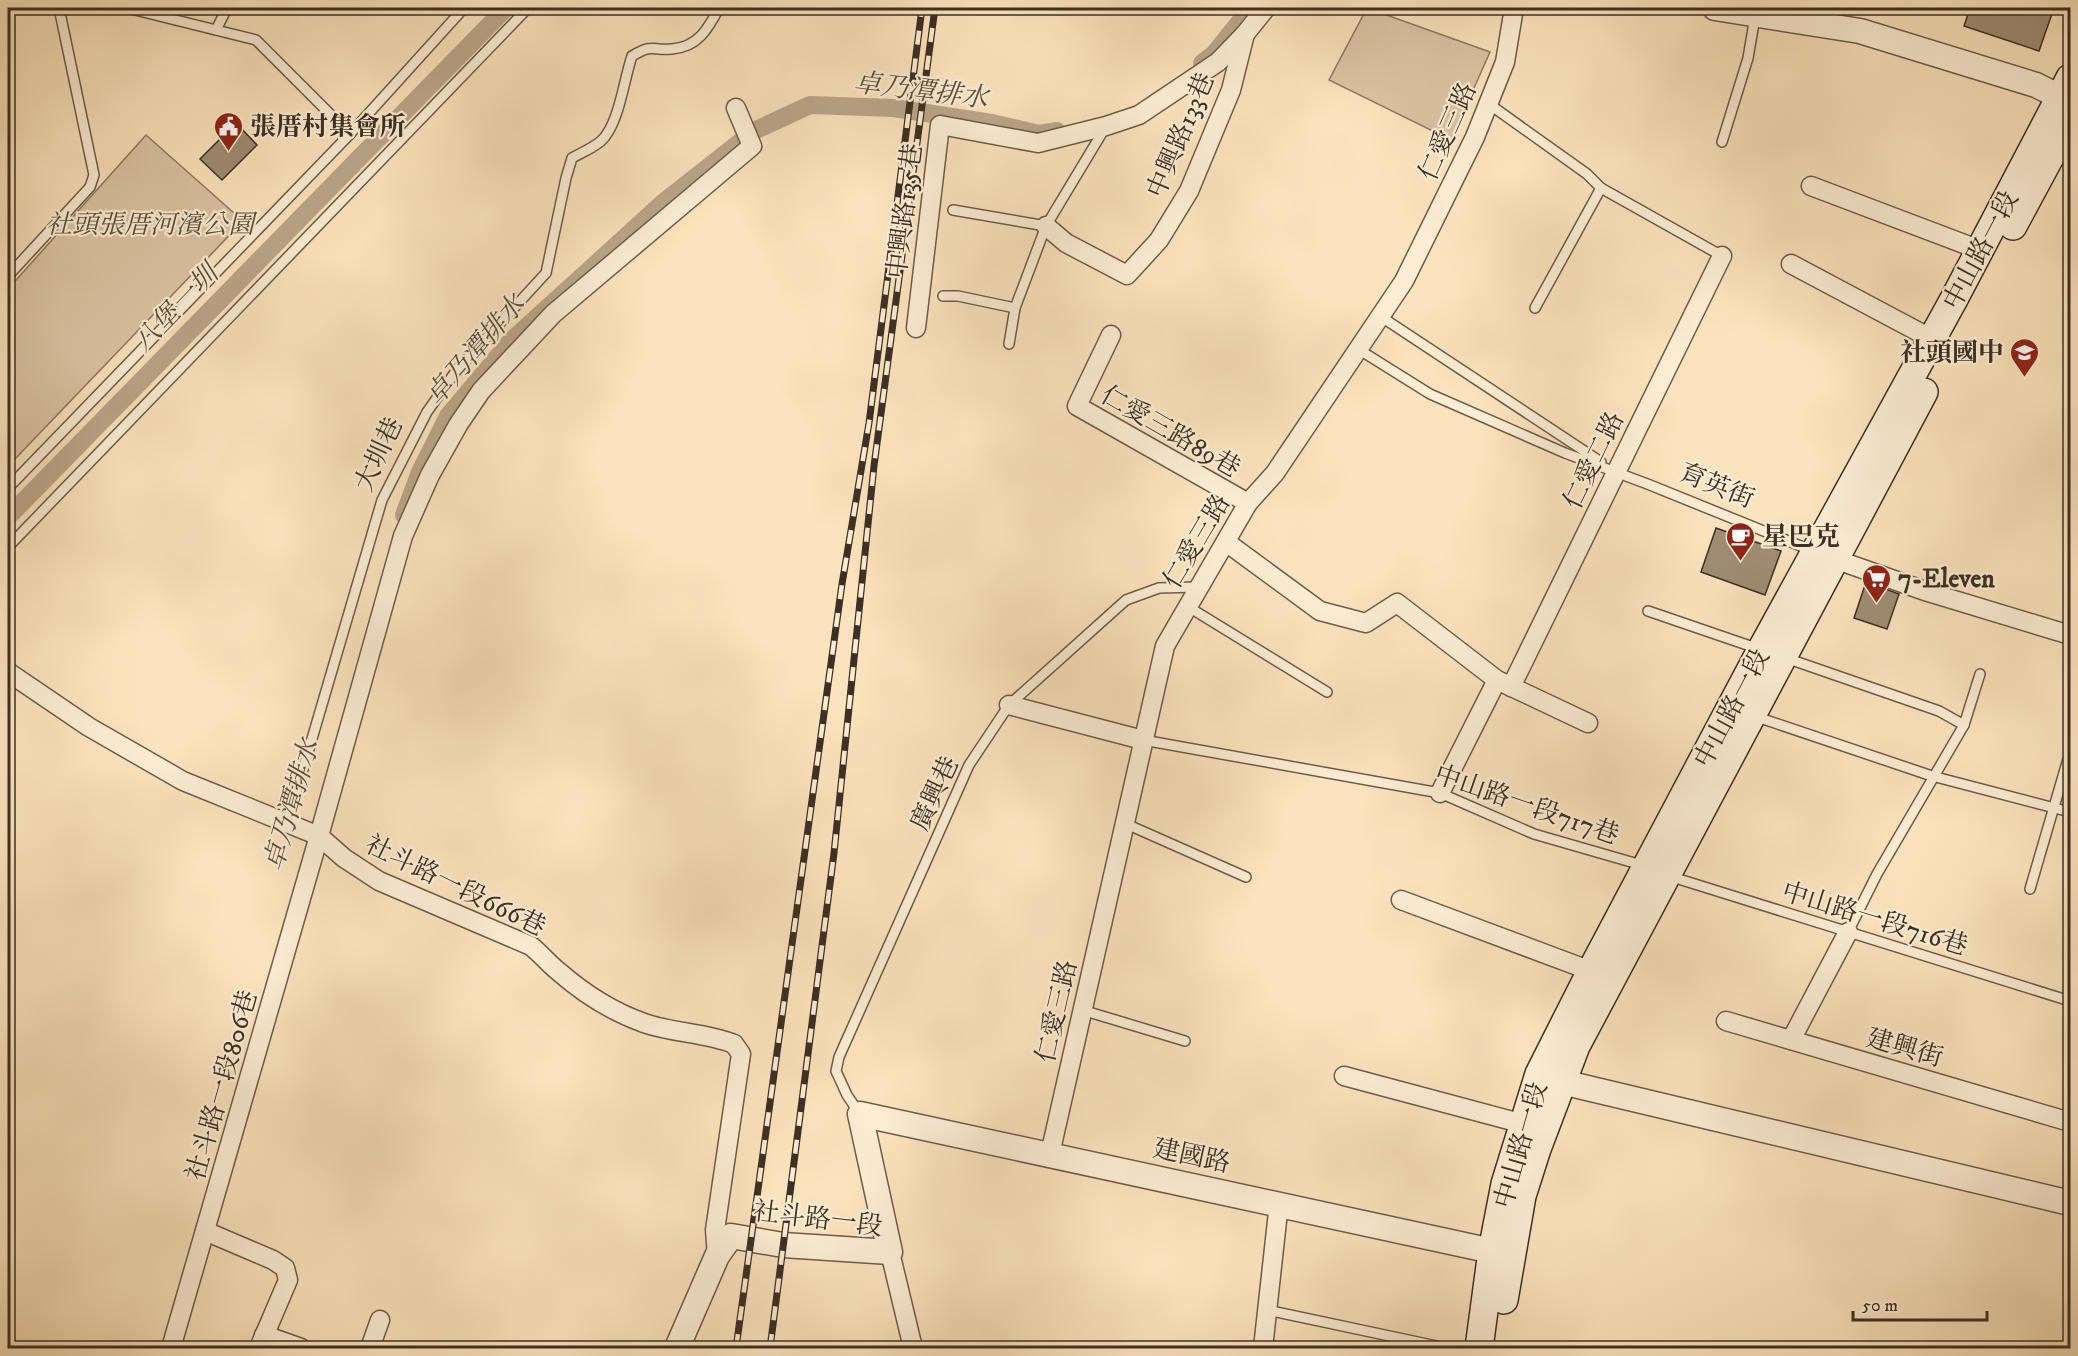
<svg xmlns="http://www.w3.org/2000/svg" width="2078" height="1356" font-family="'IM FELL DW Pica','Noto Serif TC',serif">
<style>
.green{fill:#dbc4a3;stroke:#8c7a64;stroke-width:1.5}
.lines{fill:none;stroke-linecap:round;stroke-linejoin:round}
.canal{stroke:#baa689;stroke-width:18}
.building{fill:#9f8d74;stroke:#3c2f24;stroke-width:1.5}
.service-casing{stroke:#6c5c4a;stroke-width:12}
.minor-casing{stroke:#6c5c4a;stroke-width:21}
.tertiary-casing{stroke:#6c5c4a;stroke-width:27}
.secondary-casing{stroke:#3c2f24;stroke-width:30}
.service{stroke:#fcedd4;stroke-width:9}
.minor{stroke:#fcedd4;stroke-width:18}
.tertiary{stroke:#fcedd4;stroke-width:24}
.secondary{stroke:#fcedd4;stroke-width:27}
.rail-casing{stroke:#3c2f24;stroke-width:7}
.rail{stroke:#fcedd4;stroke-width:4.5;stroke-dasharray:14;stroke-linecap:butt}
.labels{text-anchor:middle;stroke-width:4.5;stroke-linejoin:round;paint-order:stroke}
.poi-label{font-size:26px;font-weight:bold;fill:#3c2f24;stroke:#fcedd4;text-anchor:start}
.street-label{font-size:26px;fill:#3c2f24;stroke:#fcedd4}
.park-label{font-size:26px;font-style:italic;fill:#5c4d3d;stroke:#fcedd4}
.water-label{font-size:27px;font-style:italic;fill:#5c4d3d;stroke:#fcedd4}
</style>
<rect width="100%" height="100%" fill="#fbe3bd"/>
<filter id="stains"><feTurbulence type="fractalNoise" baseFrequency=".00333" numOctaves="4"/><feColorMatrix values="0 0 0 0 .2 0 0 0 0 .09 0 0 0 0 .02 0 0 0 .5 -.17"/></filter>
<radialGradient id="worn" r=".72"><stop offset=".6" stop-color="#630" stop-opacity="0"/><stop offset="1" stop-color="#630" stop-opacity=".3"/></radialGradient>
<!-- green -->
<g class="green">
<path d="M1367 8 1490 52 1451 140 1329 80Z"/>
<path d="M146 135 243 221 14 460 8 461V289Z"/>
</g>
<g class="lines">
<!-- canal -->
<g class="canal">
<path d="M1202 63 1214 54 1251 8"/>
<path d="M404 515 420 472 448 416 511 341 665 201 754 131 810 105 893 108 992 123 1039 134 1057 131"/>
<path d="M8 517 506 8"/>
</g>
</g>
<!-- building -->
<g class="building">
<path d="M1970 8H2054L2039 51 1964 26Z"/>
<path d="M236 123 257 145 222 180 200 159Z"/>
<path d="M1716 528 1781 551 1765 595 1701 572Z"/>
<path d="M1866 582 1899 594 1887 629 1854 618Z"/>
</g>
<g class="lines">
<defs>
<g id="service">
<path d="M127 8 256 40 350 134"/>
<path d="M216 30 227 8"/>
<path d="M1489 104 1587 174 1601 188 1722 256"/>
<path d="M1722 142 1748 58 1755 17"/>
<path d="M953 210 1046 226"/>
<path d="M8 276 90 187 94 175 59 8"/>
<path d="M943 296H958L1015 308"/>
<path d="M1535 308 1601 188"/>
<path d="M1380 316 1601 462"/>
<path d="M1009 344 1015 308 1046 226 1105 128"/>
<path d="M1358 349 1430 394 1565 453 1650 485 1813 551"/>
<path d="M8 488 350 134 464 8"/>
<path d="M8 547 528 8"/>
<path d="M1187 606 1327 692"/>
<path d="M1648 611 1759 649"/>
<path d="M1786 658 1939 711 1964 725"/>
<path d="M1754 716 1932 776 2070 812"/>
<path d="M1143 740 1440 793 1534 834 1645 866"/>
<path d="M1124 823 1246 877"/>
<path d="M287 824 382 500 427 412 456 371 546 273 566 178 572 158C581 153 593 148 601 141 619 125 624 79 632 56 654 43 651 51 672 49 698 47 708 29 719 8"/>
<path d="M1669 876 2070 1001"/>
<path d="M2030 889 2070 752"/>
<path d="M1848 932 1877 874 1964 725 1980 674"/>
<path d="M1082 1010 1185 1041"/>
<path d="M859 1113 847 1095 836 1071 839 1057 969 765 1009 705 1126 600 1159 588 1198 587"/>
<path d="M1267 1310 1446 1348"/>
</g>
<g id="minor">
<path d="M1811 186 1980 250"/>
<path d="M1046 226 1066 243 1127 275 1159 240 1189 191 1231 90 1245 34 1266 8"/>
<path d="M1791 264 1932 339"/>
<path d="M916 328 940 125 1038 143 1106 126 1139 115 1218 62 1245 34"/>
<path d="M1111 335 1077 406 1248 503"/>
<path d="M1226 542 1320 611 1366 623 1397 603 1497 680 1588 723"/>
<path d="M1826 556 1928 592 2070 635"/>
<path d="M8 672 89 727 183 781 319 836 344 858 379 881 531 946C541 954 548 963 558 971 583 993 613 1012 644 1023 673 1033 706 1033 734 1044L741 1054 715 1230 717 1256"/>
<path d="M1511 687 1722 256"/>
<path d="M1009 705 1143 740"/>
<path d="M1440 793 1497 680"/>
<path d="M1401 900 1591 971"/>
<path d="M1726 1021 2070 1122"/>
<path d="M1791 1040 1848 932"/>
<path d="M1344 1076 1524 1124"/>
<path d="M1050 1154 1165 646 1248 503 1275 473 1404 281 1475 137 1505 62 1514 8"/>
<path d="M205 1231 273 1260 285 1268 288 1280 259 1348"/>
<path d="M890 1252 913 1348"/>
<path d="M264 1335 301 1348"/>
<path d="M171 1348 319 836 403 536 430 475 458 425 481 391 553 314 752 146 736 108"/>
<path d="M370 1348 380 1320"/>
<path d="M1263 1348 1279 1203"/>
</g>
<g id="tertiary">
<path d="M1715 8 1860 31 2036 85 2070 102"/>
<path d="M1544 1076 1562 1082 2070 1203"/>
<path d="M677 1348 717 1256 731 1236 783 1245 890 1252 860 1114 1492 1251 1511 1253"/>
</g>
<g id="secondary">
<path d="M2013 226 2070 120"/>
<path d="M1504 1300 1522 1196 1537 1149 1576 1046 1924 392"/>
<path d="M1479 1348 1492 1251 1505 1184 1539 1074 1591 971 1761 650 1954 299 2070 78"/>
</g>
</defs>
<!-- service casing -->
<use href="#service" class="service-casing"/>
<!-- minor casing -->
<use href="#minor" class="minor-casing"/>
<!-- tertiary casing -->
<use href="#tertiary" class="tertiary-casing"/>
<!-- secondary casing -->
<use href="#secondary" class="secondary-casing"/>
<!-- service -->
<use href="#service" class="service"/>
<!-- minor -->
<use href="#minor" class="minor"/>
<!-- tertiary -->
<use href="#tertiary" class="tertiary"/>
<!-- secondary -->
<use href="#secondary" class="secondary"/>
<defs>
<g id="rail">
<path d="M736 1348 842 584 869 423 922 8"/>
<path d="M770 1348 834 853 874 466 935 8"/>
</g>
</defs>
<!-- rail casing -->
<use href="#rail" class="rail-casing"/>
<!-- rail -->
<use href="#rail" class="rail"/>
</g>
<!-- icons -->
<defs>
<symbol id="civic-pin" viewBox="-11 -11 22 30"><path d="M0 17L-7.5 6A9.5 9.5 0 1 1 7.5 6Z" fill="#8f2418" stroke="#fcedd4"/><path d="M-.6-6.5H3V-4.5H.6V-3L4-1V1h2V6H-6V1h2V-1L-.6-3ZM-1.2 2.5V6h2.4V2.5Z" fill="#fff"/></symbol>
<symbol id="school-pin" viewBox="-11 -11 22 30"><path d="M0 17L-7.5 6A9.5 9.5 0 1 1 7.5 6Z" fill="#8f2418" stroke="#fcedd4"/><path d="M0-5L7-2L0 1L-7-2ZM-4 1L0 2.5L4 1V4Q0 6-4 4Z" fill="#fff"/></symbol>
<symbol id="cafe-pin" viewBox="-11 -11 22 30"><path d="M0 17L-7.5 6A9.5 9.5 0 1 1 7.5 6Z" fill="#8f2418" stroke="#fcedd4"/><path d="M-5.5-4.5H6V0H3Q3 3.5 0 3.5H-2.5Q-5.5 3.5-5.5 0ZM3-3.2v2h1.7v-2ZM-6 4.5H4V6H-6Z" fill="#fff"/></symbol>
<symbol id="supermarket-pin" viewBox="-11 -11 22 30"><path d="M0 17L-7.5 6A9.5 9.5 0 1 1 7.5 6Z" fill="#8f2418" stroke="#fcedd4"/><path d="M-6-5.5h2.5l.6 2H6L4.5 2H-2.5L-4.4-4H-6ZM-1.5 3.2a1.3 1.3 0 1 0 .1 0ZM3 3.2a1.3 1.3 0 1 0 .1 0Z" fill="#fff"/></symbol>
</defs>
<g fill-rule="evenodd">
<use href="#civic-pin" x="212" y="110" width="33" height="45"/>
<use href="#school-pin" x="2008" y="336" width="33" height="45"/>
<use href="#cafe-pin" x="1724" y="520" width="33" height="45"/>
<use href="#supermarket-pin" x="1860" y="562" width="33" height="45"/>
</g>
<g class="labels">
<!-- poi labels -->
<g class="poi-label">
<text x="250" y="135">張厝村集會所</text>
<text x="2004" y="361" text-anchor="end">社頭國中</text>
<text x="1762" y="545">星巴克</text>
<text x="1898" y="587">7-Eleven</text>
</g>
<!-- street labels -->
<g class="street-label">
<text transform="translate(1447 131) rotate(-66)" y="9">仁愛三路</text>
<text transform="translate(1180 135) rotate(-67)" y="9">中興路133巷</text>
<text transform="translate(904 211) rotate(-83)" y="9">中興路135巷</text>
<text transform="translate(1980 250) rotate(-62)" y="9">中山路一段</text>
<text transform="translate(1171 431) rotate(30)" y="9">仁愛三路89巷</text>
<text transform="translate(378 454) rotate(-65)" y="9">大圳巷</text>
<text transform="translate(1593 460) rotate(-64)" y="9">仁愛二路</text>
<text transform="translate(1717 485) rotate(22)" y="9">育英街</text>
<text transform="translate(1196 541) rotate(-59)" y="9">仁愛三路</text>
<text transform="translate(1731 708) rotate(-62)" y="9">中山路一段</text>
<text transform="translate(934 793) rotate(-65)" y="9">廣興巷</text>
<text transform="translate(1527 804) rotate(19)" y="9">中山路一段717巷</text>
<text transform="translate(456 885) rotate(26)" y="9">社斗路一段666巷</text>
<text transform="translate(1875 918) rotate(17)" y="9">中山路一段716巷</text>
<text transform="translate(1056 1011) rotate(-77)" y="9">仁愛三路</text>
<text transform="translate(1905 1047) rotate(16)" y="9">建興街</text>
<text transform="translate(221 1085) rotate(-74)" y="9">社斗路一段806巷</text>
<text transform="translate(1520 1145) rotate(-74)" y="9">中山路一段</text>
<text transform="translate(1192 1155) rotate(12)" y="9">建國路</text>
<text transform="translate(818 1218) rotate(7)" y="9">社斗路一段</text>
</g>
<!-- park labels -->
<g class="park-label">
<text x="150" y="233">社頭張厝河濱公園</text>
</g>
<!-- water labels -->
<g class="water-label">
<text transform="translate(921 90) rotate(7)" y="9">卓乃潭排水</text>
<text transform="translate(175 308) rotate(-46)" y="9">八堡一圳</text>
<text transform="translate(475 350) rotate(-49)" y="9">卓乃潭排水</text>
<text transform="translate(291 805) rotate(-74)" y="9">卓乃潭排水</text>
</g>
</g>
<!-- margin -->
<rect width="2078" height="1356" fill="none" stroke="#fbe3bd" stroke-width="30"/>
<rect x="9" y="9" width="2060" height="1338" fill="none" stroke="#3c2f24" stroke-width="3"/>
<rect x="15" y="15" width="2048" height="1326" fill="none" stroke="#3c2f24" stroke-width="1.5"/>
<!-- scale -->
<path d="M1853 1311v9h134v-9" fill="none" stroke="#3c2f24" stroke-width="3"/>
<text x="1862" y="1311" font-size="18" fill="#3c2f24" stroke="#fcedd4" stroke-width="4.5" paint-order="stroke">50 m</text>
<rect width="100%" height="100%" filter="url(#stains)"/>
<rect width="100%" height="100%" fill="url(#worn)"/>
</svg>
